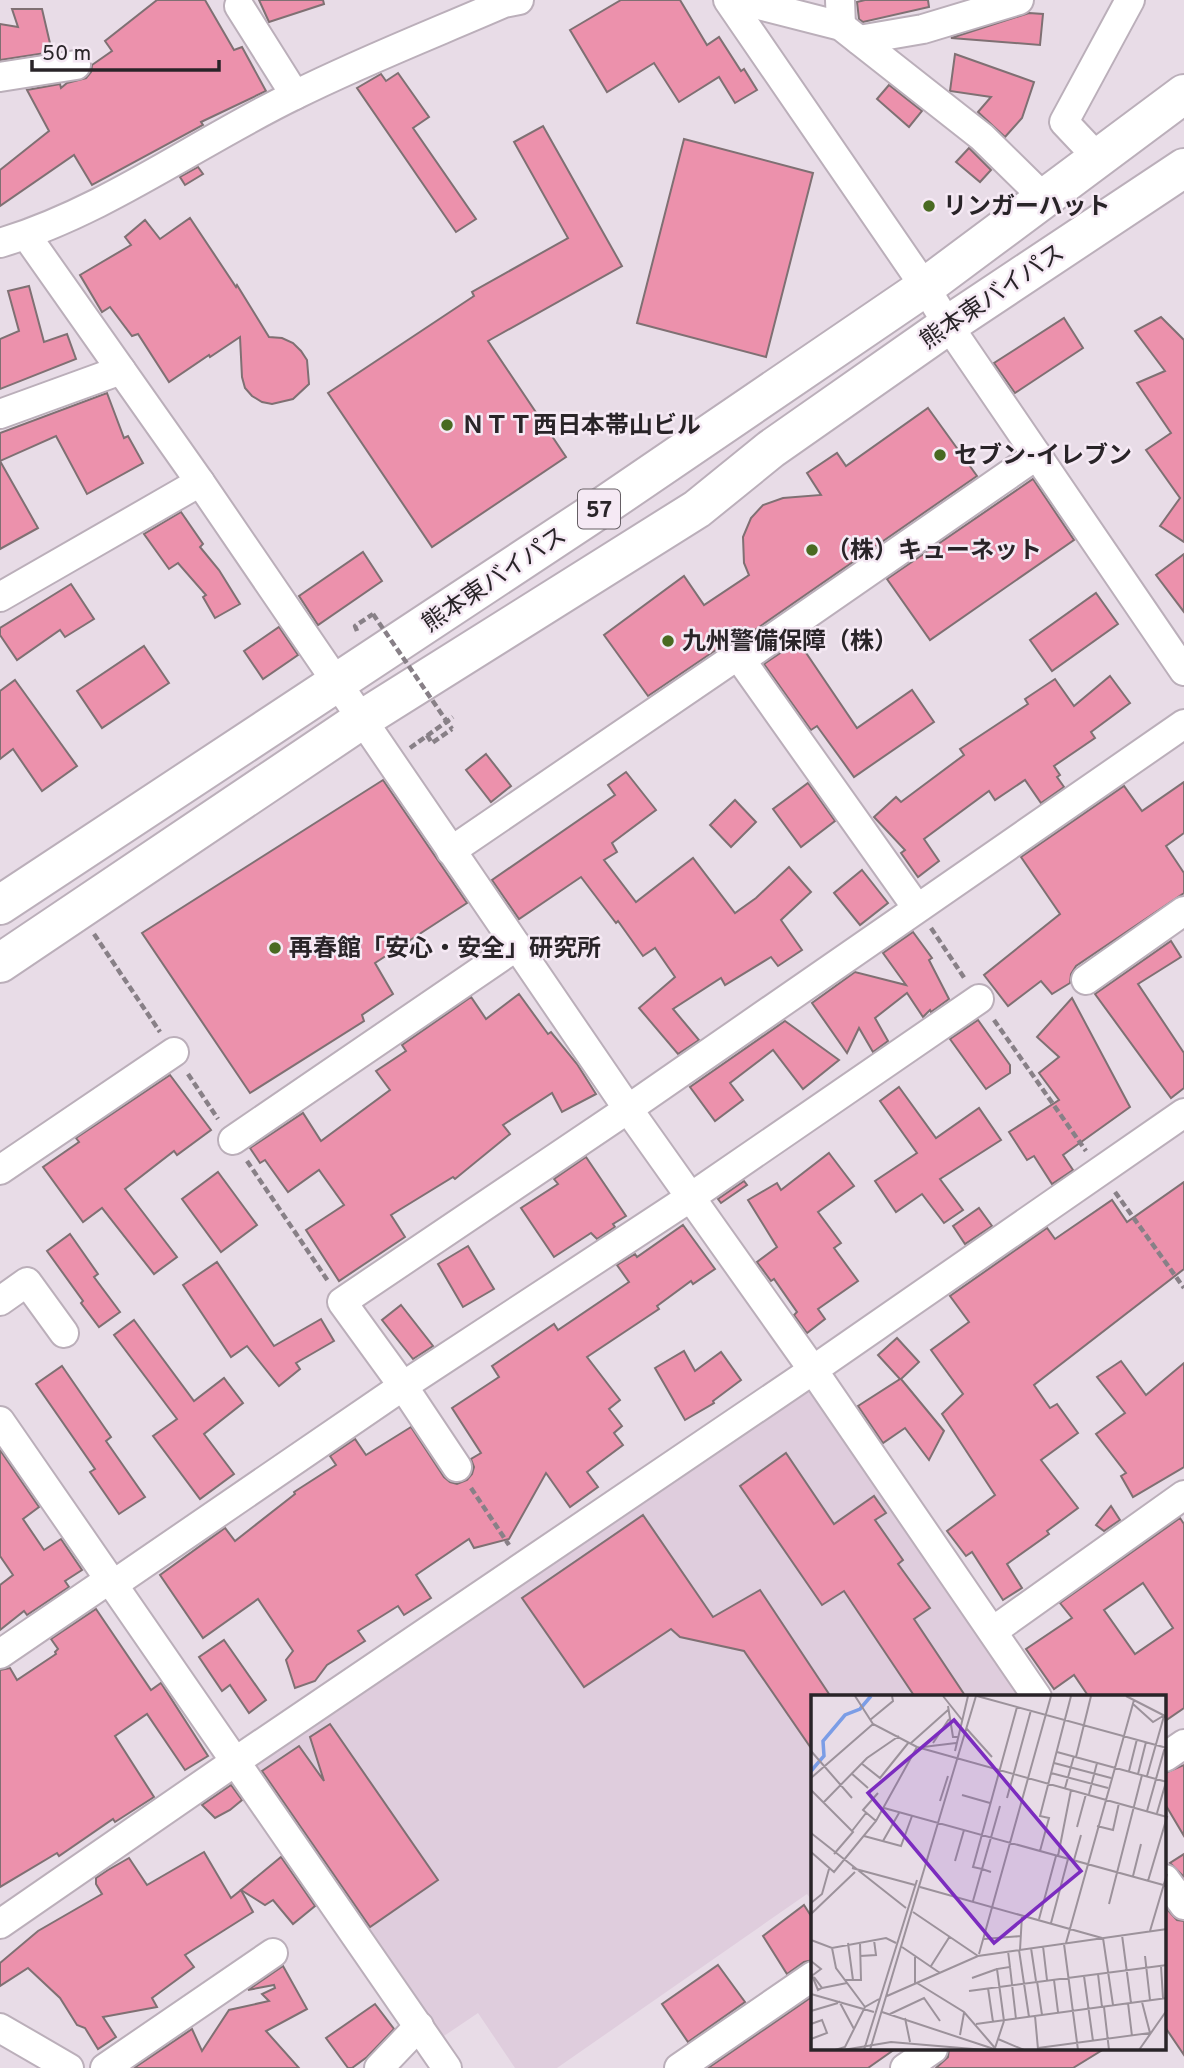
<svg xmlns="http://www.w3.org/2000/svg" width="1184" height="2068" font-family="Overpass,'Noto Sans JP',sans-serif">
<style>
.built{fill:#dfcddd}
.building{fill:#ec91ac;stroke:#7f7073;stroke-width:2;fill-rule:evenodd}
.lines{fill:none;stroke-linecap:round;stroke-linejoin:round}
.minor-casing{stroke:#bbafba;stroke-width:32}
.highway-casing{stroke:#bbafba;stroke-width:42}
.path{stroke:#888087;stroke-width:4.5;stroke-dasharray:7 3.5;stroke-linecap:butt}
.minor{stroke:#fff;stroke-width:28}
.highway{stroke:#fff;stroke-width:38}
.path-bridge{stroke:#888087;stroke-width:4.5;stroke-dasharray:7 3.5;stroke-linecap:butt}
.poi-dot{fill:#496a21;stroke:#f5e9f4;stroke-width:2.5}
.labels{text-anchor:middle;stroke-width:5;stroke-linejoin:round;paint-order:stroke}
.shield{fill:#f5e9f4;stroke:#665f65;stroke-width:2}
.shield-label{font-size:23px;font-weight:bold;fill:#292428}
.poi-label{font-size:24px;font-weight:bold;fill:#292428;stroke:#f5e9f4;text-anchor:start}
.street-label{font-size:24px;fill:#292428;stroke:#f5e9f4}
.inset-river{fill:none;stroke:#7b9de6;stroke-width:3.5}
.inset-road{fill:none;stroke:#9c929b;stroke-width:2}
.view{fill:#7b2cbf;fill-opacity:0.15;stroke:#7b2cbf;stroke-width:3.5}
.inset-edge{fill:none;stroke:#292428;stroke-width:3.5}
</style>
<rect width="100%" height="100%" fill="#e8dce7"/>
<!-- built -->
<path class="built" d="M812 1385 1027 1697H813V1902L807 1894 557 2068H515L478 2013 441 2038 247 1768Z"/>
<!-- building -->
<g class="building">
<path d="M157 0H205L234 50 242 47 266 91 201 122 203 125 92 185 74 155 0 206V170L49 131 27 90 60 84 61 88 67 83 86 78 91 72 92 65 112 51 105 41Z"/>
<path d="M259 0H323L324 4 269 22Z"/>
<path d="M621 0H680L707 45 719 37 741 71 744 69 757 90 735 103 719 77 679 102 654 63 607 92 570 30Z"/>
<path d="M865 0H928L929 7 863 22 859 19 857 2Z"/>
<path d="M12 9H42L52 52 0 60V24L18 27Z"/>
<path d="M1029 13 1043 14 1040 45 951 38Z"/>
<path d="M955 54 1034 82 1022 118 1005 137 978 112 991 97 950 91Z"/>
<path d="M398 73 429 117 413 128 476 219 456 232 357 88 381 74 386 81Z"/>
<path d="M889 85 922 111 909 127 877 99Z"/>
<path d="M543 126 622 266 488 341 566 457 432 547 328 393 474 296 472 292 568 238 514 142Z"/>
<path d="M684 139 813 173 766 357 637 323Z"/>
<path d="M969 148 991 170 980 182 956 162Z"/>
<path d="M198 167 203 174 185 185 180 177Z"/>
<path d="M190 218 236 287 237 285 269 337 282 338 293 343 301 351 307 360 309 384 293 399 272 404 262 402 252 396 245 388 242 377 240 337 210 357 209 355 169 382 138 334 132 336 110 307 102 312 80 275 131 245 125 237 145 220 160 239Z"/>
<path d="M29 286 44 342 67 334 76 359 0 389V339L19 331 8 291Z"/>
<path d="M1161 317 1184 340V542L1160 526 1180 498 1146 450 1171 433 1137 383 1165 371 1135 331Z"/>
<path d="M1064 318 1083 348 1015 393 994 363Z"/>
<path d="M107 393 124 438 128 436 143 463 87 494 56 436 0 461V433Z"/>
<path d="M928 408 977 476 736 643 722 646 648 696 604 635 684 576 704 605 749 575 744 563 743 537 751 518 763 505 783 498 821 495 807 473 837 453 846 466Z"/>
<path d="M0 461 38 528 0 549Z"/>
<path d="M1033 479 1074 540 930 640 887 579Z"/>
<path d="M181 512 203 544 200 547 219 570 240 604 215 618 203 597 206 595 178 563 169 569 144 534Z"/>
<path d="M363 552 382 581 318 625 299 596Z"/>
<path d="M1184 554V612L1156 575Z"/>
<path d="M71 584 94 619 65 637 60 630 17 660 0 635V628Z"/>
<path d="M1096 593 1118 624 1052 671 1030 640Z"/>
<path d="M279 627 298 655 263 679 244 651Z"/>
<path d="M798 641 857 728 912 690 934 722 854 777 817 726 811 730 764 664Z"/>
<path d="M144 646 169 683 102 728 77 691Z"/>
<path d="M1110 676 1130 703 1091 732 1095 738 1054 766 1060 775 1057 777 1064 787 1041 803 1025 780 995 800 989 791 924 839 939 861 918 877 901 853 905 850 874 817 896 797 901 802 964 755 960 749 1028 704 1025 699 1055 679 1074 706Z"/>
<path d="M15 680 77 766 42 791 13 749 0 759V691Z"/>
<path d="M486 754 511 786 491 802 466 770Z"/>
<path d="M626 772 656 810 612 843 617 852 604 860 636 902 693 858 735 913 756 898 789 867 811 892 781 920 802 950 778 966 771 957 725 985 721 978 673 1009 699 1040 678 1054 639 1008 675 977 655 948 643 956 618 921 616 923 581 877 519 919 492 880 615 795 608 785Z"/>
<path d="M383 780 467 903 375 963 393 994 362 1015 364 1021 250 1093 142 933Z"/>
<path d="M1184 782V833L1166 846 1184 873V893L1076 966 1071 974 1070 983 1052 994 1041 981 1008 1006 984 975 1060 914 1021 857 1124 786 1142 811Z"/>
<path d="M808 783 835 821 801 847 773 809Z"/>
<path d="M735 800 756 822 731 847 710 825Z"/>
<path d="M862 870 888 903 860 925 834 893Z"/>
<path d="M913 932 932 958 929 960 949 999 931 1012 930 1010 923 1017 907 993 875 1018 888 1041 873 1052 859 1028 847 1053 812 1003 855 972 906 985 883 953Z"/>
<path d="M1171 941 1181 957 1138 984 1184 1053V1088L1171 1098 1095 994Z"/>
<path d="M519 994 548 1034 551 1032 577 1064 596 1094 562 1112 552 1093 503 1125 510 1134 455 1179 453 1177 391 1215 405 1237 339 1281 306 1230 344 1205 319 1170 288 1192 265 1160 260 1163 250 1148 303 1113 321 1141 390 1090 376 1071 406 1051 402 1045 471 997 486 1019Z"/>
<path d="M1072 998 1130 1107 1063 1155 1073 1170 1052 1184 1034 1156 1027 1160 1009 1132 1059 1100 1039 1073 1059 1057 1037 1037Z"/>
<path d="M978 1020 1010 1065V1073L986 1089 950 1039Z"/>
<path d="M785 1021 839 1060 803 1089 773 1050 730 1083 743 1100 715 1121 690 1087Z"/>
<path d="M170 1075 211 1130 177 1155 174 1151 125 1189 177 1257 154 1274 102 1208 83 1222 43 1167 79 1142 76 1138Z"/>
<path d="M899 1087 936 1138 979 1108 1001 1140 940 1179 963 1210 944 1223 922 1194 896 1212 875 1181 917 1153 880 1101Z"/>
<path d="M829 1153 854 1186 818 1212 841 1243 834 1248 858 1281 818 1309 825 1319 807 1333 794 1315 797 1312 774 1279 771 1281 757 1262 777 1247 748 1200 777 1183 781 1190Z"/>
<path d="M586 1157 626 1216 613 1224 615 1227 597 1239 591 1233 554 1257 521 1208 558 1184 554 1179Z"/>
<path d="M218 1172 257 1225 221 1252 182 1199Z"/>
<path d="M744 1181 747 1185 721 1203 718 1199Z"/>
<path d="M1184 1182V1269L1034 1385 1050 1408 1057 1404 1078 1433 1041 1460 1078 1508 1047 1531 1049 1534 1007 1564 1022 1588 1003 1600 972 1552 966 1556 947 1531 995 1495 942 1414 963 1394 931 1350 969 1322 950 1296 1047 1228 1055 1239 1112 1200 1127 1222Z"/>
<path d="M979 1208 992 1226 965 1244 953 1226Z"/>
<path d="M683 1225 715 1269 693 1284 691 1281 657 1306 659 1309 587 1357 620 1400 609 1409 622 1426 614 1433 623 1445 587 1472 598 1487 570 1507 546 1473 509 1539 474 1548 469 1539 416 1575 431 1598 404 1615 398 1606 358 1631 365 1641 327 1665 315 1681 295 1688 286 1660 293 1651 258 1599 203 1638 160 1575 225 1528 235 1541 295 1494 294 1492 336 1465 330 1456 355 1439 366 1455 411 1427 444 1477 450 1482 457 1484 467 1480 472 1474 474 1467 471 1459 481 1453 452 1408 499 1377 492 1366 554 1324 558 1330 629 1282 617 1265 635 1254 637 1257Z"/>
<path d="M70 1234 98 1274 94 1277 120 1312 99 1327 81 1303 83 1301 47 1251Z"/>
<path d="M468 1246 494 1289 463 1307 438 1264Z"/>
<path d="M217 1262 274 1346 321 1319 334 1341 296 1363 300 1369 279 1386 247 1346 231 1357 183 1285Z"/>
<path d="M401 1305 433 1346 413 1359 382 1320Z"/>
<path d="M134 1320 194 1401 224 1378 243 1403 204 1434 234 1474 200 1499 153 1436 177 1419 114 1335Z"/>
<path d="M897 1338 919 1362 901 1379 944 1431 929 1460 905 1428 883 1443 858 1406 900 1379 878 1355Z"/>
<path d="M684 1351 695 1371 721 1352 741 1380 713 1401 714 1403 685 1420 655 1368Z"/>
<path d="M1121 1361 1146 1395 1184 1363V1467L1133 1497 1121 1476 1126 1473 1096 1434 1125 1413 1097 1377Z"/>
<path d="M62 1366 111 1437 106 1441 145 1497 119 1514 90 1472 95 1469 36 1384Z"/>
<path d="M0 1450 39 1507 23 1519 44 1550 61 1539 82 1570 65 1581 69 1587 27 1615 24 1611 0 1630V1585L13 1575 0 1556Z"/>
<path d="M786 1453 834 1524 874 1496 886 1513 875 1520 903 1560 898 1564 930 1608 914 1619 966 1697H915L844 1591 822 1605 740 1486Z"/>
<path d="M1111 1506 1120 1520 1104 1531 1096 1525Z"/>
<path d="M643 1515 713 1617 760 1590 831 1697H813V1751L744 1651 680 1637 671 1629 584 1687 522 1598Z"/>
<path d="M1180 1518 1184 1524V1708L1165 1721V1697H1089L1074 1675 1054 1689 1026 1649 1072 1618 1060 1603ZM1143 1583 1173 1628 1135 1654 1104 1610Z"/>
<path d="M96 1609 151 1690 161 1683 208 1756 185 1770 147 1714 115 1736 154 1797 115 1822 113 1819 59 1856 57 1853 0 1887V1670L10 1668 17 1680 56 1654 55 1652 58 1649 51 1639Z"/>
<path d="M224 1640 266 1700 249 1713 230 1685 222 1691 199 1657Z"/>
<path d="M330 1724 438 1880 370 1927 262 1771 299 1746 324 1781 310 1737Z"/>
<path d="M1184 1765V1836L1165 1804V1773Z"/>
<path d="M231 1785 242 1800 230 1810 215 1818 202 1805Z"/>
<path d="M204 1852 231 1898 241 1890 253 1912 185 1955 194 1967 152 1998 157 2007 103 2017 116 2037 98 2049 85 2028 77 2025 60 1998 28 1968 0 1986V1963L38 1931 102 1894 96 1884V1878L108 1870 129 1858 147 1885Z"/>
<path d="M1184 1854V1877L1170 1863Z"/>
<path d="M281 1857 315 1906 293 1924 273 1900 265 1905 241 1890Z"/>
<path d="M804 1905 813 1919V1960L804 1962 787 1974 763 1936Z"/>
<path d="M1165 1907 1177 1920 1184 1921V2055L1165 2027Z"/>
<path d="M718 1965 745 2002 688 2042 662 2004Z"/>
<path d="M283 1966 307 2009 266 2031 299 2068H134L192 2029 202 2051 229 2010 269 2001 262 1994 275 1988 274 1985 248 1990Z"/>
<path d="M813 1996V2049H895L868 2068H708Z"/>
<path d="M375 2004 394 2029 367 2057 352 2068H348L326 2038Z"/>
<path d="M949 2049H1104L1073 2068H936L948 2057Z"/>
</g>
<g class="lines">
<defs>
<g id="minor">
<path d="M728 0 925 287 948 325 1184 671"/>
<path d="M739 0 841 26 982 137 1044 198"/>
<path d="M840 0 841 26"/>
<path d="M239 6 295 95"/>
<path d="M859 40 923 29 1019 0"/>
<path d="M0 77 76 65"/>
<path d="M1098 158 1064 122 1130 0"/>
<path d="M26 235 200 482 628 1109 813 1370 1037 1697"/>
<path d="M0 243C106 211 196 143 295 95 363 61 435 33 504 3L519 0"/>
<path d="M0 414 121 370"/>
<path d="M0 597 200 482"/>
<path d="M741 660 917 908"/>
<path d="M451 851 731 660H741L1037 455"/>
<path d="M1086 980 1184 911"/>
<path d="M233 1140 517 946"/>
<path d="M0 1170 174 1052"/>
<path d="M0 1301 27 1282 64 1333"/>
<path d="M0 1421 447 2068"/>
<path d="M457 1467 403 1386 691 1197 979 999"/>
<path d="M114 1584 403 1386 342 1302 628 1109 1184 724"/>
<path d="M993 1631 1184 1495"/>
<path d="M0 1654 110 1579"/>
<path d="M1165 1757 1184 1744"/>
<path d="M1165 1879 1184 1905"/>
<path d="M0 1924 236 1761 813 1370 1184 1113"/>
<path d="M0 2028 69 2068"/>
<path d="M105 2068 273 1953"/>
<path d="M379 2068 419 2026"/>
<path d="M679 2068 813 1976"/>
<path d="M905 2068 933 2049"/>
</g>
<g id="highway">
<path d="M0 905 589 516 925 287 1184 94"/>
<path d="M0 963 361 720 697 509 771 449 948 325 1184 168"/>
</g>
</defs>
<!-- minor casing -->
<use href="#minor" class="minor-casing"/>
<!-- highway casing -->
<use href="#highway" class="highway-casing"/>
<!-- path -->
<g class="path">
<path d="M357 631 355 626 373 614"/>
<path d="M427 735 432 743 452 729"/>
<path d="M410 748 453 717"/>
<path d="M931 928 965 979"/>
<path d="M94 934 160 1032"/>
<path d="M994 1020 1086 1151"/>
<path d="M188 1074 218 1119"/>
<path d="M247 1161 328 1281"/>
<path d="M1115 1192 1184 1288"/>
<path d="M471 1488 509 1545"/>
</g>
<!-- minor -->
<use href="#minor" class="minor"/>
<!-- highway -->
<use href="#highway" class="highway"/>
<!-- path-bridge -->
<path class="path-bridge" d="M373 614 452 729"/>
</g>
<!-- markers -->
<g class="poi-dot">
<circle cx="929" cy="206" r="7"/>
<circle cx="447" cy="425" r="7"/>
<circle cx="940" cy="455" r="7"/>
<circle cx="812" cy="550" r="7"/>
<circle cx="668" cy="641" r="7"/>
<circle cx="275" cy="948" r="7"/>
</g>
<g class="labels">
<!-- shield labels -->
<rect class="shield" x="578" y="489.5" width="42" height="39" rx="5"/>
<g class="shield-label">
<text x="599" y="517">57</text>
</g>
<!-- poi labels -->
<g class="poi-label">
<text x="943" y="214">リンガーハット</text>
<text x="461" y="433">ＮＴＴ西日本帯山ビル</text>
<text x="954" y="463">セブン-イレブン</text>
<text x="826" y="558">（株）キューネット</text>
<text x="682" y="649">九州警備保障（株）</text>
<text x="289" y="956">再春館「安心・安全」研究所</text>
</g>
<!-- street labels -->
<g class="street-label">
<text transform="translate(992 296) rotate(-34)" y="8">熊本東バイパス</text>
<text transform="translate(494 579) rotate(-34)" y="8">熊本東バイパス</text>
</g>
</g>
<!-- overview -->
<g transform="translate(811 1695)">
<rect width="355" height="355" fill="#e8dce7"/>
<path class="inset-river" d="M0 76 13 61 12 46 34 20 49 14 60 1"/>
<path class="inset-road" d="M44 1 62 29 106 52 356 122 337 186M132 1 151 25M166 1 356 53M315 1 356 22M322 9 342 27 352 21M137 11 142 42H147M59 25 82 6 81 1M155 33 181 62M100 48 137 15M122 48 138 24M112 52 145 48M0 56 41 103M144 56 157 1M246 57 356 87M265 62 280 1M50 68 69 83 98 47M243 68 300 83M318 76 326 44M40 78 57 93M240 78 297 93M327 79 335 47M336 81 353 21M0 83 62 29M254 93 263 61M0 95 42 137 23 159M278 99 286 68M151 100 179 108M196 103 220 15M129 106 137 81M12 108 56 63 88 41M73 113 356 191M336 116 354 52M346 118 355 87M65 126 52 115 67 98M286 131 302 135 308 108M266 132 275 99M41 136 55 118M0 138 95 213M53 141 90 151 101 121M72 146 88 118M229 156 238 123 229 121 260 1M0 157 23 177 65 126 106 52M247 161 260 95M263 165 270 140M144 166 153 135M41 173 104 190M180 177 171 174 189 111M322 181 330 149M109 192 291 243M162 206 171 174 162 172 206 12M0 208 11 199 18 174M298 209 331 80M102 217 167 261M0 219 44 177M228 224 245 161M240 228 257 164M339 236 356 179M311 240 320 308M292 243 302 310M173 244 210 241M0 245 21 253 75 243 85 248M37 248 42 285M255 248 323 5M253 249 267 355M232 251 236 285M91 252 129 278M21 253 25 273 54 312M220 253 225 286M208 255 218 322M209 255 211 220M168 259 240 1M49 261 65 260 63 245M334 261 339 305M0 266 10 274 2 280M120 271 139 241M350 271 352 303M199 272 205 324M0 278 7 295 11 293 3 282M287 279 291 312M273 281 282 346M161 283 186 274M34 285H50L49 247M243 285 247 317M226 286 231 320M106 288 153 317 184 353M104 289V262M11 293 36 288M177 293 182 327M158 296 356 270M0 299 63 317M76 301 167 261 356 234M28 306 43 334M317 308 321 341M293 312 298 355M0 316 27 308M71 317 186 355M79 319 113 303 129 326M224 321 227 354M94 323 99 347M165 329 356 303M149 340 153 318M0 344 16 338 11 325 0 329M187 344 213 355M184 353 193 326 186 274 199 272 197 256M227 353 339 338 331 307M24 355 34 352 54 312 68 304M32 355 80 347 174 355M53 355 106 185M59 355 165 1M328 355 356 315"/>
<path class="view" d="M143 25 270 176 183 248 57 98Z"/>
<rect width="355" height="355" class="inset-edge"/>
</g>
<!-- scale -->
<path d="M32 60v10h187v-10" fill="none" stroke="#292428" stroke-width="3.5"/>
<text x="42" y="60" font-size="21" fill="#292428" stroke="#f5e9f4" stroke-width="5" paint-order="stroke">50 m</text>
</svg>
